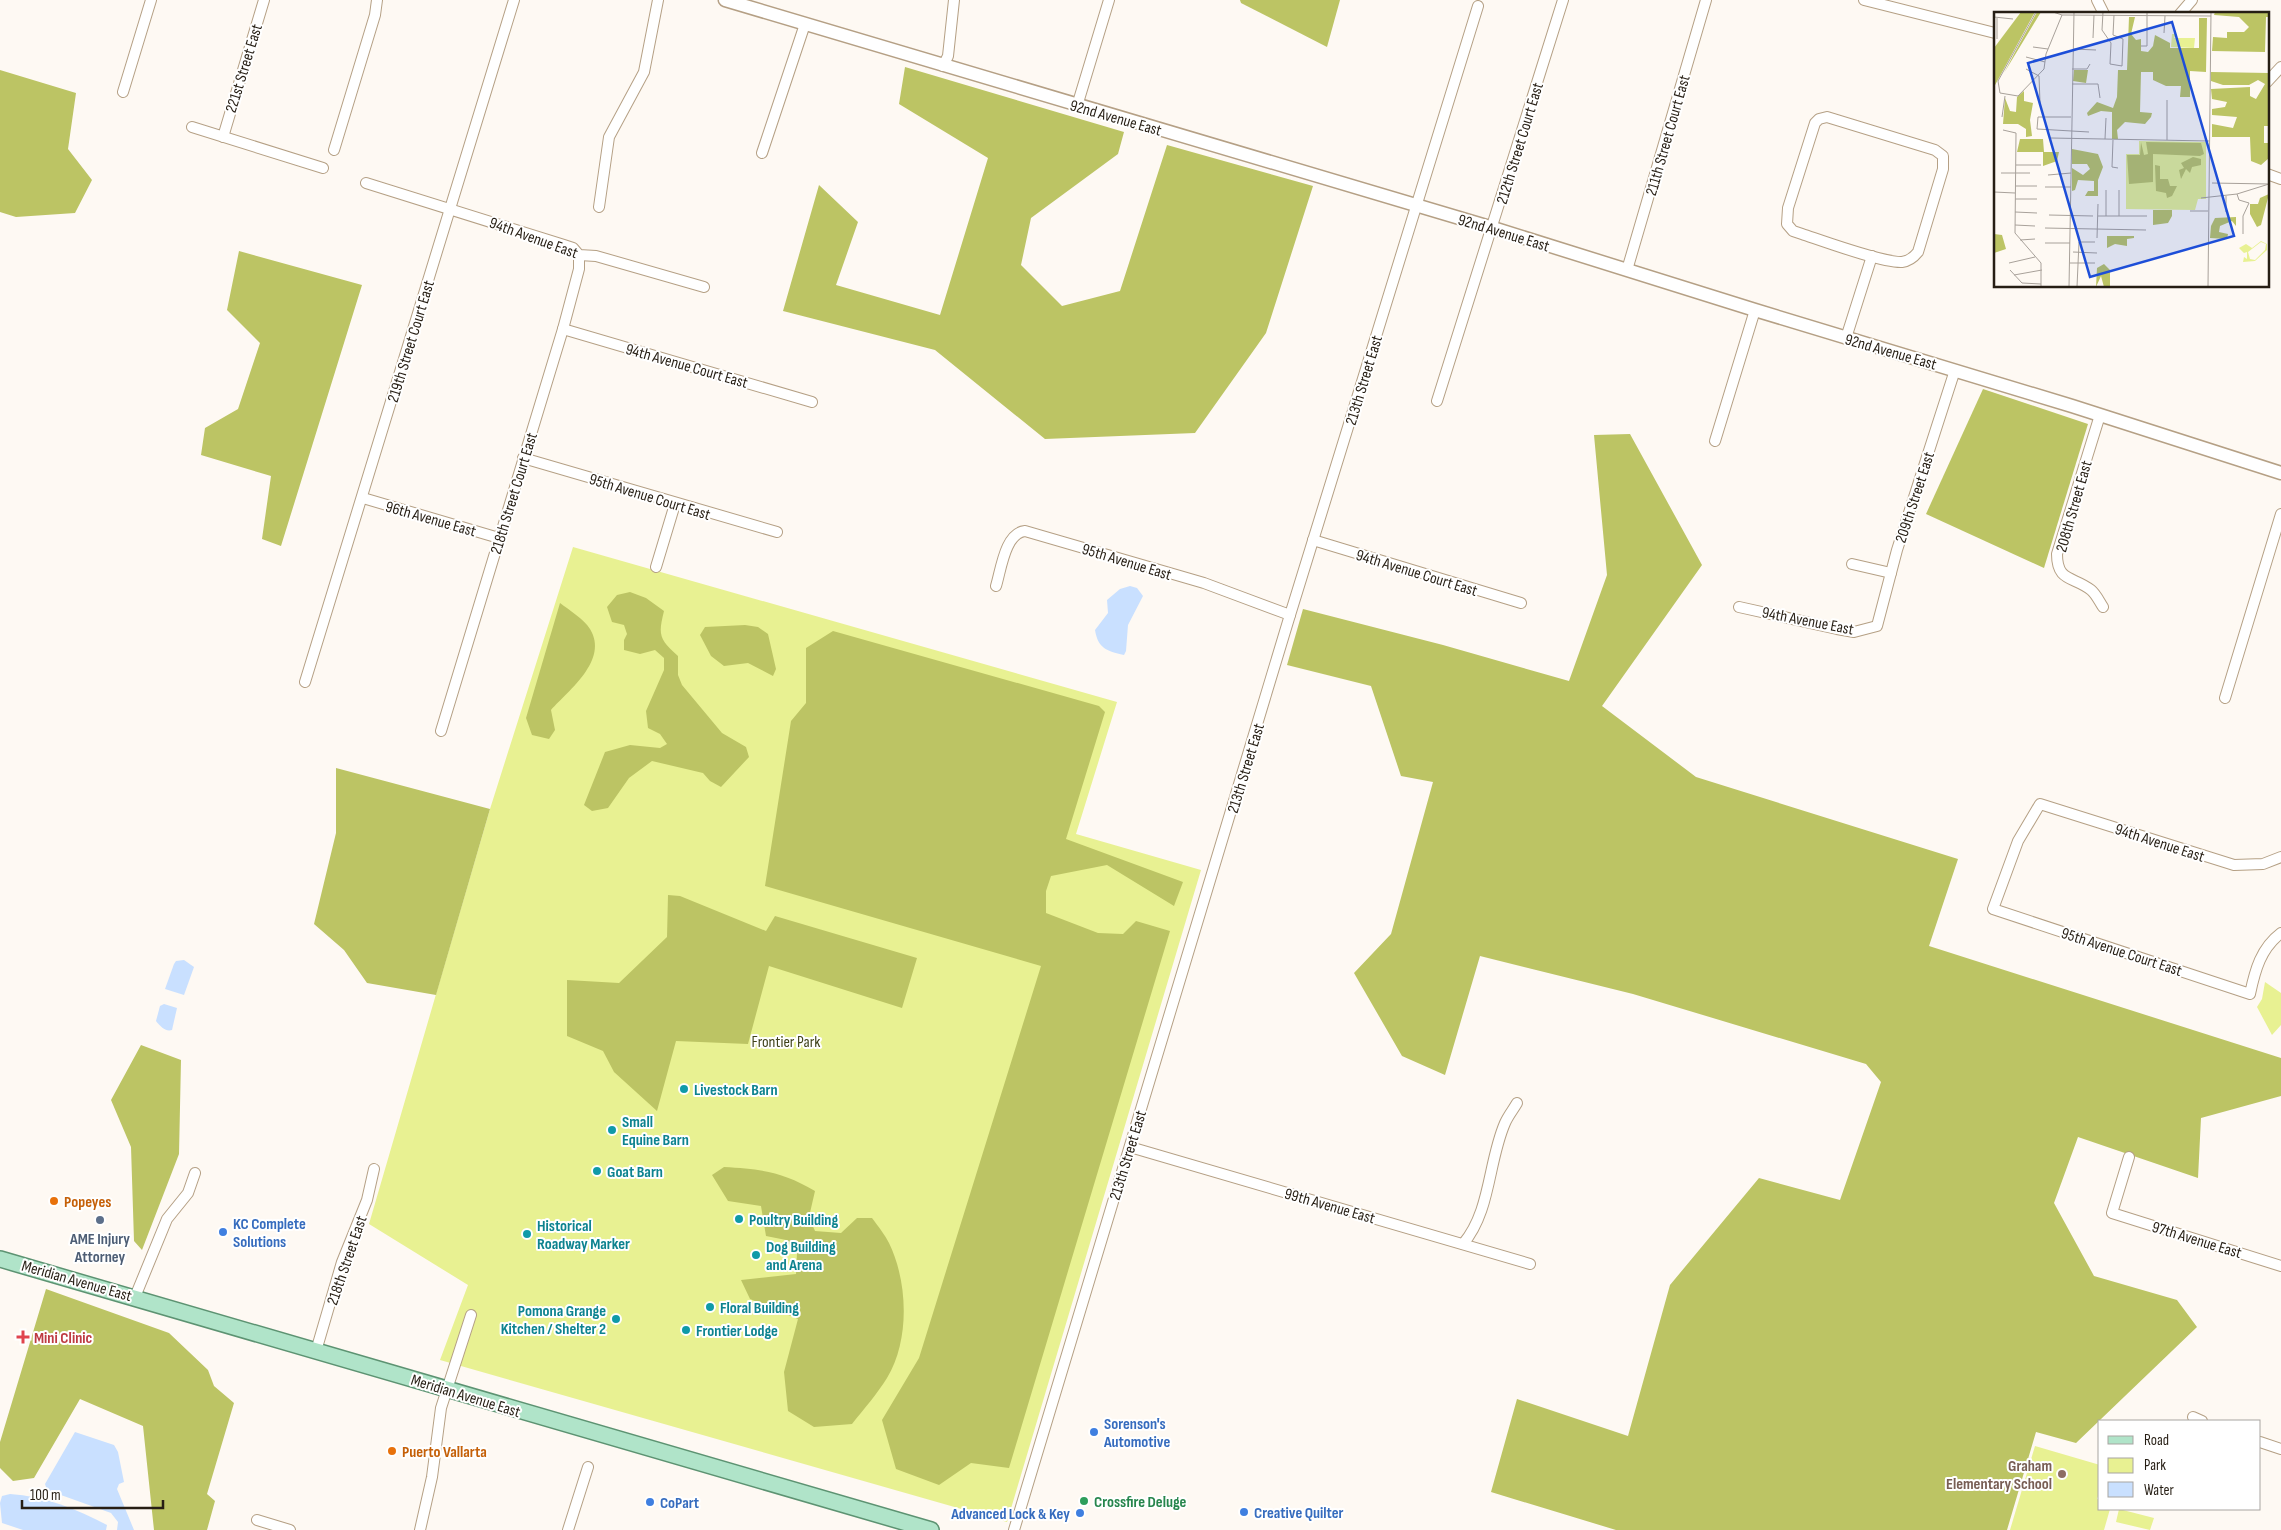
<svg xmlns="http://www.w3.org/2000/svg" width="2281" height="1530" font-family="'Sofia Sans Condensed',sans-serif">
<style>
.green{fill:#e8f192}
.forest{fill:#bcc464}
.water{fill:#c9e0ff}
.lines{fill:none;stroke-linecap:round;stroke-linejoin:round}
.minor-casing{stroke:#b5a085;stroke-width:12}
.tertiary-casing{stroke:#b5a085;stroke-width:15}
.primary-casing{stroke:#5d9372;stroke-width:18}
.minor{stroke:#fff;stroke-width:10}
.tertiary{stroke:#fff;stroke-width:12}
.primary{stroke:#b0e4c9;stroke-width:15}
.culture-dot{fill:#0f9aa8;stroke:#fff;stroke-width:2}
.food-dot{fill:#e8710a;stroke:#fff;stroke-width:2}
.service-dot{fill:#5c6f8a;stroke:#fff;stroke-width:2}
.shop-dot{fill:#3f7fe0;stroke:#fff;stroke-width:2}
.health-dot{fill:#e0444e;stroke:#fff;stroke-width:2}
.education-dot{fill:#8d6e63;stroke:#fff;stroke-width:2}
.leisure-dot{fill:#2e9e5b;stroke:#fff;stroke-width:2}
.labels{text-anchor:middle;stroke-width:4;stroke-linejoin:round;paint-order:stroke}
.street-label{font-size:16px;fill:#261e14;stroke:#fff}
.park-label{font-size:16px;fill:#40431b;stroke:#fff}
.culture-label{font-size:16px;font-weight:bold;fill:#0d838f;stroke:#fff;text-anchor:start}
.food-label{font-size:16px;font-weight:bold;fill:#c56008;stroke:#fff;text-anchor:start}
.shop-label{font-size:16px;font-weight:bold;fill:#366cbe;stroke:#fff;text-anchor:start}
.service-label{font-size:16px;font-weight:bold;fill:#4e5e75;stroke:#fff}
.health-label{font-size:16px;font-weight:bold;fill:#be3a42;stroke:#fff;text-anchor:start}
.education-label{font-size:16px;font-weight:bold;fill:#785e54;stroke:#fff;text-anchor:end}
.leisure-label{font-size:16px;font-weight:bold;fill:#27864d;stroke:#fff;text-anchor:start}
.inset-road{fill:none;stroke:#a8a19a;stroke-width:1}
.view{fill:#1d4ed8;fill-opacity:0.15;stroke:#1d4ed8;stroke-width:2.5}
.inset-edge{fill:none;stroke:#261e14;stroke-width:2.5}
</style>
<rect width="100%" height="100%" fill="#fef9f3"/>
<!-- green -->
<g class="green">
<path d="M573 547 1117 702 1076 834 1201 870 1007 1522 440 1360 468 1285 369 1224 490 809Z"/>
<path d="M2265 982 2281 993V1025L2272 1035 2257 1007 2262 999Z"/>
<path d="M2035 1446 2100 1465V1491L2097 1499 2100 1500V1509H2110L2104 1530H2010Z"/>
<path d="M2119 1509 2154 1518 2150 1530 2116 1522Z"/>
</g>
<!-- forest -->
<g class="forest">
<path d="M1240 0H1340L1327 47 1241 3Z"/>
<path d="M905 67 1124 132 1118 154 1031 218 1021 265 1062 306 1120 291 1167 145 1313 186 1266 333 1195 433 1045 439 935 350 783 311 819 185 858 222 836 285 940 315 988 158 899 104Z"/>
<path d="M0 70 76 93 68 149 92 180 75 213 16 217 0 212Z"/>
<path d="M239 251 362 285 281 546 262 539 271 476 201 455 205 428 238 409 260 343 227 310Z"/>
<path d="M1983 389 2088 424 2044 568 1926 514Z"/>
<path d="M1630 434 1702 565 1602 706 1696 777 1958 859 1929 946 2281 1058V1096L2201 1118 2198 1178 2078 1137 2054 1203 2094 1276 2177 1300 2197 1327 2076 1443 2036 1432 2007 1530H1616L1491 1492 1517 1399 1628 1436 1670 1285 1759 1178 1840 1200 1881 1082 1866 1064 1633 994 1480 956 1445 1075 1402 1056 1354 973 1391 934 1433 782 1401 776 1371 686 1287 665 1303 609 1443 645 1569 681 1607 575 1594 435Z"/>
<path d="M630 592 646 598 664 611C658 635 659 639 678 656V675L682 685 722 733 746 747 749 757 721 787 710 781 703 773 652 761 629 778 608 808 592 811 584 805 605 752 630 745 660 748 667 744 660 734 648 728 646 711 664 670V658L655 650 640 654 624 650V640L627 634 624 625 612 622 607 607 617 595Z"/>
<path d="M560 603C569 610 584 619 590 629 609 660 569 690 551 710L555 730 549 739 532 735 526 718Z"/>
<path d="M745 625 758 627 768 634 776 669 773 676 748 663 724 666 711 656 700 635 705 627Z"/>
<path d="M833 631 1099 706 1105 712 1066 839 1183 882 1174 906 1107 865 1051 876 1046 891V913L1098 933 1123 934 1136 921 1170 931 1009 1468 971 1463 939 1485 896 1469 882 1420 919 1358 1041 966 765 886 791 721 806 703V648Z"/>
<path d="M336 768 490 809 436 995 367 983 344 950 314 924 336 833Z"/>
<path d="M668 895 680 896 766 931 775 916 917 958 902 1008 769 966 748 1044 676 1041 657 1111 614 1072 603 1051 567 1036V980L619 983 667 937Z"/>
<path d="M141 1045 181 1060 179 1154 142 1250 134 1241 131 1147 111 1100Z"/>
<path d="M724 1167C761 1169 783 1172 815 1191L809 1217 815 1231 841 1233 857 1218H872C878 1226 885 1235 889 1243 908 1282 910 1340 887 1378 877 1394 864 1409 852 1424L814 1427 788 1411 784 1372 798 1319 750 1299 741 1280 796 1274 797 1253 786 1240 766 1236 761 1206 728 1201 712 1175Z"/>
<path d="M46 1289 169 1333 208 1370 214 1386 234 1403 207 1494 215 1501 207 1530H154L143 1426 80 1399 34 1478 13 1481 0 1468V1442Z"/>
</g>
<!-- water -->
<g class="water">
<path d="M1130 586 1137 588 1143 596 1128 625 1126 651 1124 655C1106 651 1098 648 1095 630L1108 613 1107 600 1120 589Z"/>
<path d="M184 960 194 967 184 995 165 989 174 964 176 961Z"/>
<path d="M164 1004 177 1008 172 1030C165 1032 160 1026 156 1021L160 1006Z"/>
<path d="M75 1432 114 1445 118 1452 124 1482 119 1484 117 1489 134 1530H117L118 1522 111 1513 47 1490 45 1484Z"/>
<path d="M10 1494C44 1496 77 1509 107 1525L106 1530H23L2 1523 0 1503 2 1496Z"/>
</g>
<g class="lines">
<defs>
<g id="minor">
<path d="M1864 0 1995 33"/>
<path d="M2097 0 2104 14"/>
<path d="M2180 14 2192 0"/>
<path d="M943 66 948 56 954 0"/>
<path d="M2267 82 2281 67"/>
<path d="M123 92 151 0"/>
<path d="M1077 106 1109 0"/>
<path d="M1827 117 1935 150 1943 156V169L1918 252C1914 257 1910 261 1902 262 1883 263 1823 241 1802 234L1793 231 1787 224 1788 208 1815 123 1819 119Z"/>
<path d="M192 127 323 168"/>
<path d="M223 137 264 0"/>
<path d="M334 150 375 15 377 0"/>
<path d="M762 153 805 24"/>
<path d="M2267 174 2281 179"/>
<path d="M366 183 564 245 573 248 579 255 596 256 704 287"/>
<path d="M599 207 609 137 644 72 658 0"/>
<path d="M1627 270 1706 0"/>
<path d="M563 329 812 402"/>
<path d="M1846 338 1872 256"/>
<path d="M1437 401 1563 0"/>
<path d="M2100 415 2057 554C2057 582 2073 576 2091 590 2096 594 2099 601 2103 607"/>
<path d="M1715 441 1755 310"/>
<path d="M523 458 777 532"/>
<path d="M363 498 499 538"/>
<path d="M1313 540 1521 603"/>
<path d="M1852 564 1891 573"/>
<path d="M656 567 675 504"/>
<path d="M996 586C1001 570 1005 533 1025 531L1204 583 1290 615"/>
<path d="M1739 607 1837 629 1854 632 1877 626 1897 550 1955 370"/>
<path d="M305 682 514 0"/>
<path d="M2225 698 2281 514"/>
<path d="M441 731 563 329 579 269V255"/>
<path d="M2281 857 2263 864 2234 865 2040 804 2018 841 1993 909 2250 994C2255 970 2261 948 2281 933"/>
<path d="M1130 1147 1530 1264"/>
<path d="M2129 1157 2112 1213 2281 1266"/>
<path d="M1463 1244C1491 1211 1488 1162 1505 1123 1508 1116 1513 1110 1517 1103"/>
<path d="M135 1297 167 1219 188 1193 195 1173"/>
<path d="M316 1351 342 1262 367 1200 374 1169"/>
<path d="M2193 1417 2202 1421"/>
<path d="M2260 1442 2281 1449"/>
<path d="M257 1520 290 1530"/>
<path d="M420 1530 432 1477 441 1408 471 1315"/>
<path d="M568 1530 588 1467"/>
<path d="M1014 1530 1290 615 1478 6"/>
</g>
<path id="tertiary" d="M725 0 1493 228 1755 310 2072 406 2281 473"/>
<path id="primary" d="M0 1259 931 1530"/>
</defs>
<!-- minor casing -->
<use href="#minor" class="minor-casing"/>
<!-- tertiary casing -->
<use href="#tertiary" class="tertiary-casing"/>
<!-- primary casing -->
<use href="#primary" class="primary-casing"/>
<!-- minor -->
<use href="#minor" class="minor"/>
<!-- tertiary -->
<use href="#tertiary" class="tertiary"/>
<!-- primary -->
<use href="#primary" class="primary"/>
</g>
<!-- markers -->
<g class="culture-dot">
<circle cx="684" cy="1089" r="5"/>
<circle cx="612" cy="1130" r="5"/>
<circle cx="597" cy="1171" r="5"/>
<circle cx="739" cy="1219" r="5"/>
<circle cx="527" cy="1234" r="5"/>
<circle cx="756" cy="1255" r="5"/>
<circle cx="710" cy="1307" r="5"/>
<circle cx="616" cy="1319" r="5"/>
<circle cx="686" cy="1330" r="5"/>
</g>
<g class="food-dot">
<circle cx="54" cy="1201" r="5"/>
<circle cx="392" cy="1451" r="5"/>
</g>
<circle class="service-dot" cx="100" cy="1220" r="5"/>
<g class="shop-dot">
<circle cx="223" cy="1232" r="5"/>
<circle cx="1094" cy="1432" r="5"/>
<circle cx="650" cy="1502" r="5"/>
<circle cx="1244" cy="1512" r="5"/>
<circle cx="1080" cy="1513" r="5"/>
</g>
<path class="health-dot" d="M20.5 1329.5h5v5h5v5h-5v5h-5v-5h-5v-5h5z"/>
<circle class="education-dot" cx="2062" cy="1474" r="5"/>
<circle class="leisure-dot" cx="1084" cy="1501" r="5"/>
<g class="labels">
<!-- street labels -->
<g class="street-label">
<text transform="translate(243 68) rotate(-73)" y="6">221st Street East</text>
<text transform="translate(1116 117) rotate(16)" y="6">92nd Avenue East</text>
<text transform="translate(1667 135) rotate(-74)" y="6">211th Street Court East</text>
<text transform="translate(1519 143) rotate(-73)" y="6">212th Street Court East</text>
<text transform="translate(1504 232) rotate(17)" y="6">92nd Avenue East</text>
<text transform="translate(534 237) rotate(20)" y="6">94th Avenue East</text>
<text transform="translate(410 341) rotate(-73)" y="6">219th Street Court East</text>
<text transform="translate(1891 351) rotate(16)" y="6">92nd Avenue East</text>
<text transform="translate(687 365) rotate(16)" y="6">94th Avenue Court East</text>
<text transform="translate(1363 380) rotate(-73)" y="6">213th Street East</text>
<text transform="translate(513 493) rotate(-73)" y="6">218th Street Court East</text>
<text transform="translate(650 496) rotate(17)" y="6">95th Avenue Court East</text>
<text transform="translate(1914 497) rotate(-72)" y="6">209th Street East</text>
<text transform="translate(2073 506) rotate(-74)" y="6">208th Street East</text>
<text transform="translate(431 518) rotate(16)" y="6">96th Avenue East</text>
<text transform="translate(1127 561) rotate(17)" y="6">95th Avenue East</text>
<text transform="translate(1417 572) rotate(17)" y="6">94th Avenue Court East</text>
<text transform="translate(1808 620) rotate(11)" y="6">94th Avenue East</text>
<text transform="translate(1245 768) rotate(-73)" y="6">213th Street East</text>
<text transform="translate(2160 842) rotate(18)" y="6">94th Avenue East</text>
<text transform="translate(2122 951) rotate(18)" y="6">95th Avenue Court East</text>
<text transform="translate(1127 1155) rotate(-73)" y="6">213th Street East</text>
<text transform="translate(1330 1205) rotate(16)" y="6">99th Avenue East</text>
<text transform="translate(2197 1239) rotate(17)" y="6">97th Avenue East</text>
<text transform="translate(346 1260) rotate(-71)" y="6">218th Street East</text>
<text transform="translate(77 1280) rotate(16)" y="6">Meridian Avenue East</text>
<text transform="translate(466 1395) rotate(17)" y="6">Meridian Avenue East</text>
</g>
<!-- park labels -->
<g class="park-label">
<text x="786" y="1047">Frontier Park</text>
</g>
<!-- culture labels -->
<g class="culture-label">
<text x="694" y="1095">Livestock Barn</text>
<text x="622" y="1127">Small<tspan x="622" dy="18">Equine Barn</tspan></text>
<text x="607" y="1177">Goat Barn</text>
<text x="749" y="1225">Poultry Building</text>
<text x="537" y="1231">Historical<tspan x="537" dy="18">Roadway Marker</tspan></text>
<text x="766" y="1252">Dog Building<tspan x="766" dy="18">and Arena</tspan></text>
<text x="720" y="1313">Floral Building</text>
<text x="606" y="1316" text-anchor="end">Pomona Grange<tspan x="606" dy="18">Kitchen / Shelter 2</tspan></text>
<text x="696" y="1336">Frontier Lodge</text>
</g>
<!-- food labels -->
<g class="food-label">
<text x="64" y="1207">Popeyes</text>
<text x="402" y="1457">Puerto Vallarta</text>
</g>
<!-- shop labels -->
<g class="shop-label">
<text x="233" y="1229">KC Complete<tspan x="233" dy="18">Solutions</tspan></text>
<text x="1104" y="1429">Sorenson's<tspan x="1104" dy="18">Automotive</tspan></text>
<text x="660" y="1508">CoPart</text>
<text x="1254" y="1518">Creative Quilter</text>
<text x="1070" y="1519" text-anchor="end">Advanced Lock &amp; Key</text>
</g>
<!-- service labels -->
<g class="service-label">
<text x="100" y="1244">AME Injury<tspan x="100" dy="18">Attorney</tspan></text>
</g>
<!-- health labels -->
<g class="health-label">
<text x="34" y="1343">Mini Clinic</text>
</g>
<!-- education labels -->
<g class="education-label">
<text x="2052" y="1471">Graham<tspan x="2052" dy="18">Elementary School</tspan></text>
</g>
<!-- leisure labels -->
<g class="leisure-label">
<text x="1094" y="1507">Crossfire Deluge</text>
</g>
</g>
<!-- overview -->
<g transform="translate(1994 12)">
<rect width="275" height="275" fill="#fef9f3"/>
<path d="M178 22H182L180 26H201L200 36 177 35ZM145 129 212 130V187H204L201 198 132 197V142H145ZM267 229 273 232V238L261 249 249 250 250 245 253 247V240L250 241 245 236 252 232 258 236ZM267 230 272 232 271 238 261 248 256 247 254 240Z" fill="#e8f192" fill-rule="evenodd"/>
<path d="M27 0H41L0 75V36ZM43 0H47L10 61 21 40ZM221 0H275V5H272L271 40 218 39 219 25 233 26V20H250L255 15 245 5 220 3ZM135 5H141L137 22 142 28 147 27V39L154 40 159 34 161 23 176 31V36H205V6H213L212 60 196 59V85H186L187 74H172L159 68V60H147L146 100 158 101 157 105 151 112 131 110 123 118 124 127H118V100L107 99 94 104 93 101 103 90 119 96 123 85 124 58H133ZM80 58H94L92 71 79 69ZM217 60 275 61V114H270V131H275V146L267 153 257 149 256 125H218V112L239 116 243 105 218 103V97L231 95 233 90 218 87 217 77 256 75V84L262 87 271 72 264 68 255 73H229L217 69ZM30 79V89L39 91 36 108 38 124 32 125V117L24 112H9L11 86 16 99 22 100 23 85ZM26 127H49L50 140H65L63 149 49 154V140H23ZM147 130 150 143 154 142 152 130 207 131 210 142 206 144 159 142V170L135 172 133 143H146ZM78 137 104 142 109 155 104 168V184H91L94 179H100V169L84 168 81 178 78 179V156L89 163 96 157 93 152H78ZM199 145 207 147V153L198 155 196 161 192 157 187 167 185 158 190 156 187 151ZM161 153 166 154V167H174L176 174H183L178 184 173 186 172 181 162 179ZM275 182 267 213 263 215 256 202V192H264L266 186ZM159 198H178V204L174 211 159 213ZM242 205V214L238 209 226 214 225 220 234 222 233 227 216 226 217 214 221 206ZM0 222 8 223 12 237 0 241ZM113 224H140V226L133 227V234L121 232 113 236ZM110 252 116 258V275H110L107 264 102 275 103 256Z" fill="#bcc464"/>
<path class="inset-road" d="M59 0 68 3 217 4M109 0 108 18 117 31 116 52 128 54 129 27 119 23 120 3M0 5 19 7M3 6V27M170 21 171 4M99 26 100 3M147 34H153V0M39 35 54 37M79 37 102 38M32 45 51 50M32 57 45 64 46 91M78 57H93L96 52M78 72H104L106 86M6 81 24 84 50 57 52 42 68 3M6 81 4 69 42 0M8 105 11 84M77 105H44L43 117 95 120M9 118 22 121 21 221 47 251M57 126 215 129M111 127 112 106M119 128 118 155 124 156M173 128V88M22 153H47M7 161H36M54 163 77 161M218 171 275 172M22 174H43M51 175H77M0 180 21 181M243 182 245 188 255 191 249 204V222M207 186 243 182 275 172M21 187H43M196 199H214M21 200 43 201M232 200V184M55 203 99 204M104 204H153M112 204V178M125 204V178M21 213 41 214M51 216 152 218M103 226 104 192M26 228 41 227M51 231H76M79 240 103 241M15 251 41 245M47 251V275M76 251H101M16 258 28 271 47 272M20 263 48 258M75 275 80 0M83 275 85 230H101M214 275 217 0"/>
<path class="view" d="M178 10 240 224 96 265 34 51Z"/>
<rect width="275" height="275" class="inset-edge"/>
</g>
<!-- legend -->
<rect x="2098" y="1420" width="162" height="90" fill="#ffffff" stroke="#a8a5a1"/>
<rect x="2108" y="1436" width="25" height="8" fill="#b0e4c9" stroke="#a8a5a1"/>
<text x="2144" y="1445" font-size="15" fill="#261e14">Road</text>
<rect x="2108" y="1458" width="25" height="15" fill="#e8f192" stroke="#a8a5a1"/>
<text x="2144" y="1470" font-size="15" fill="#261e14">Park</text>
<rect x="2108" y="1482" width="25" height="15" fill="#c9e0ff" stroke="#a8a5a1"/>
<text x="2144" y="1495" font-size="15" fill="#261e14">Water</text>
<!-- scale -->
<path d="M22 1500v8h141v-8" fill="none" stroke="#261e14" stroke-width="2.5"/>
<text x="30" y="1500" font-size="15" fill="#261e14" stroke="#ffffff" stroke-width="4" paint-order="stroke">100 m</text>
</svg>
